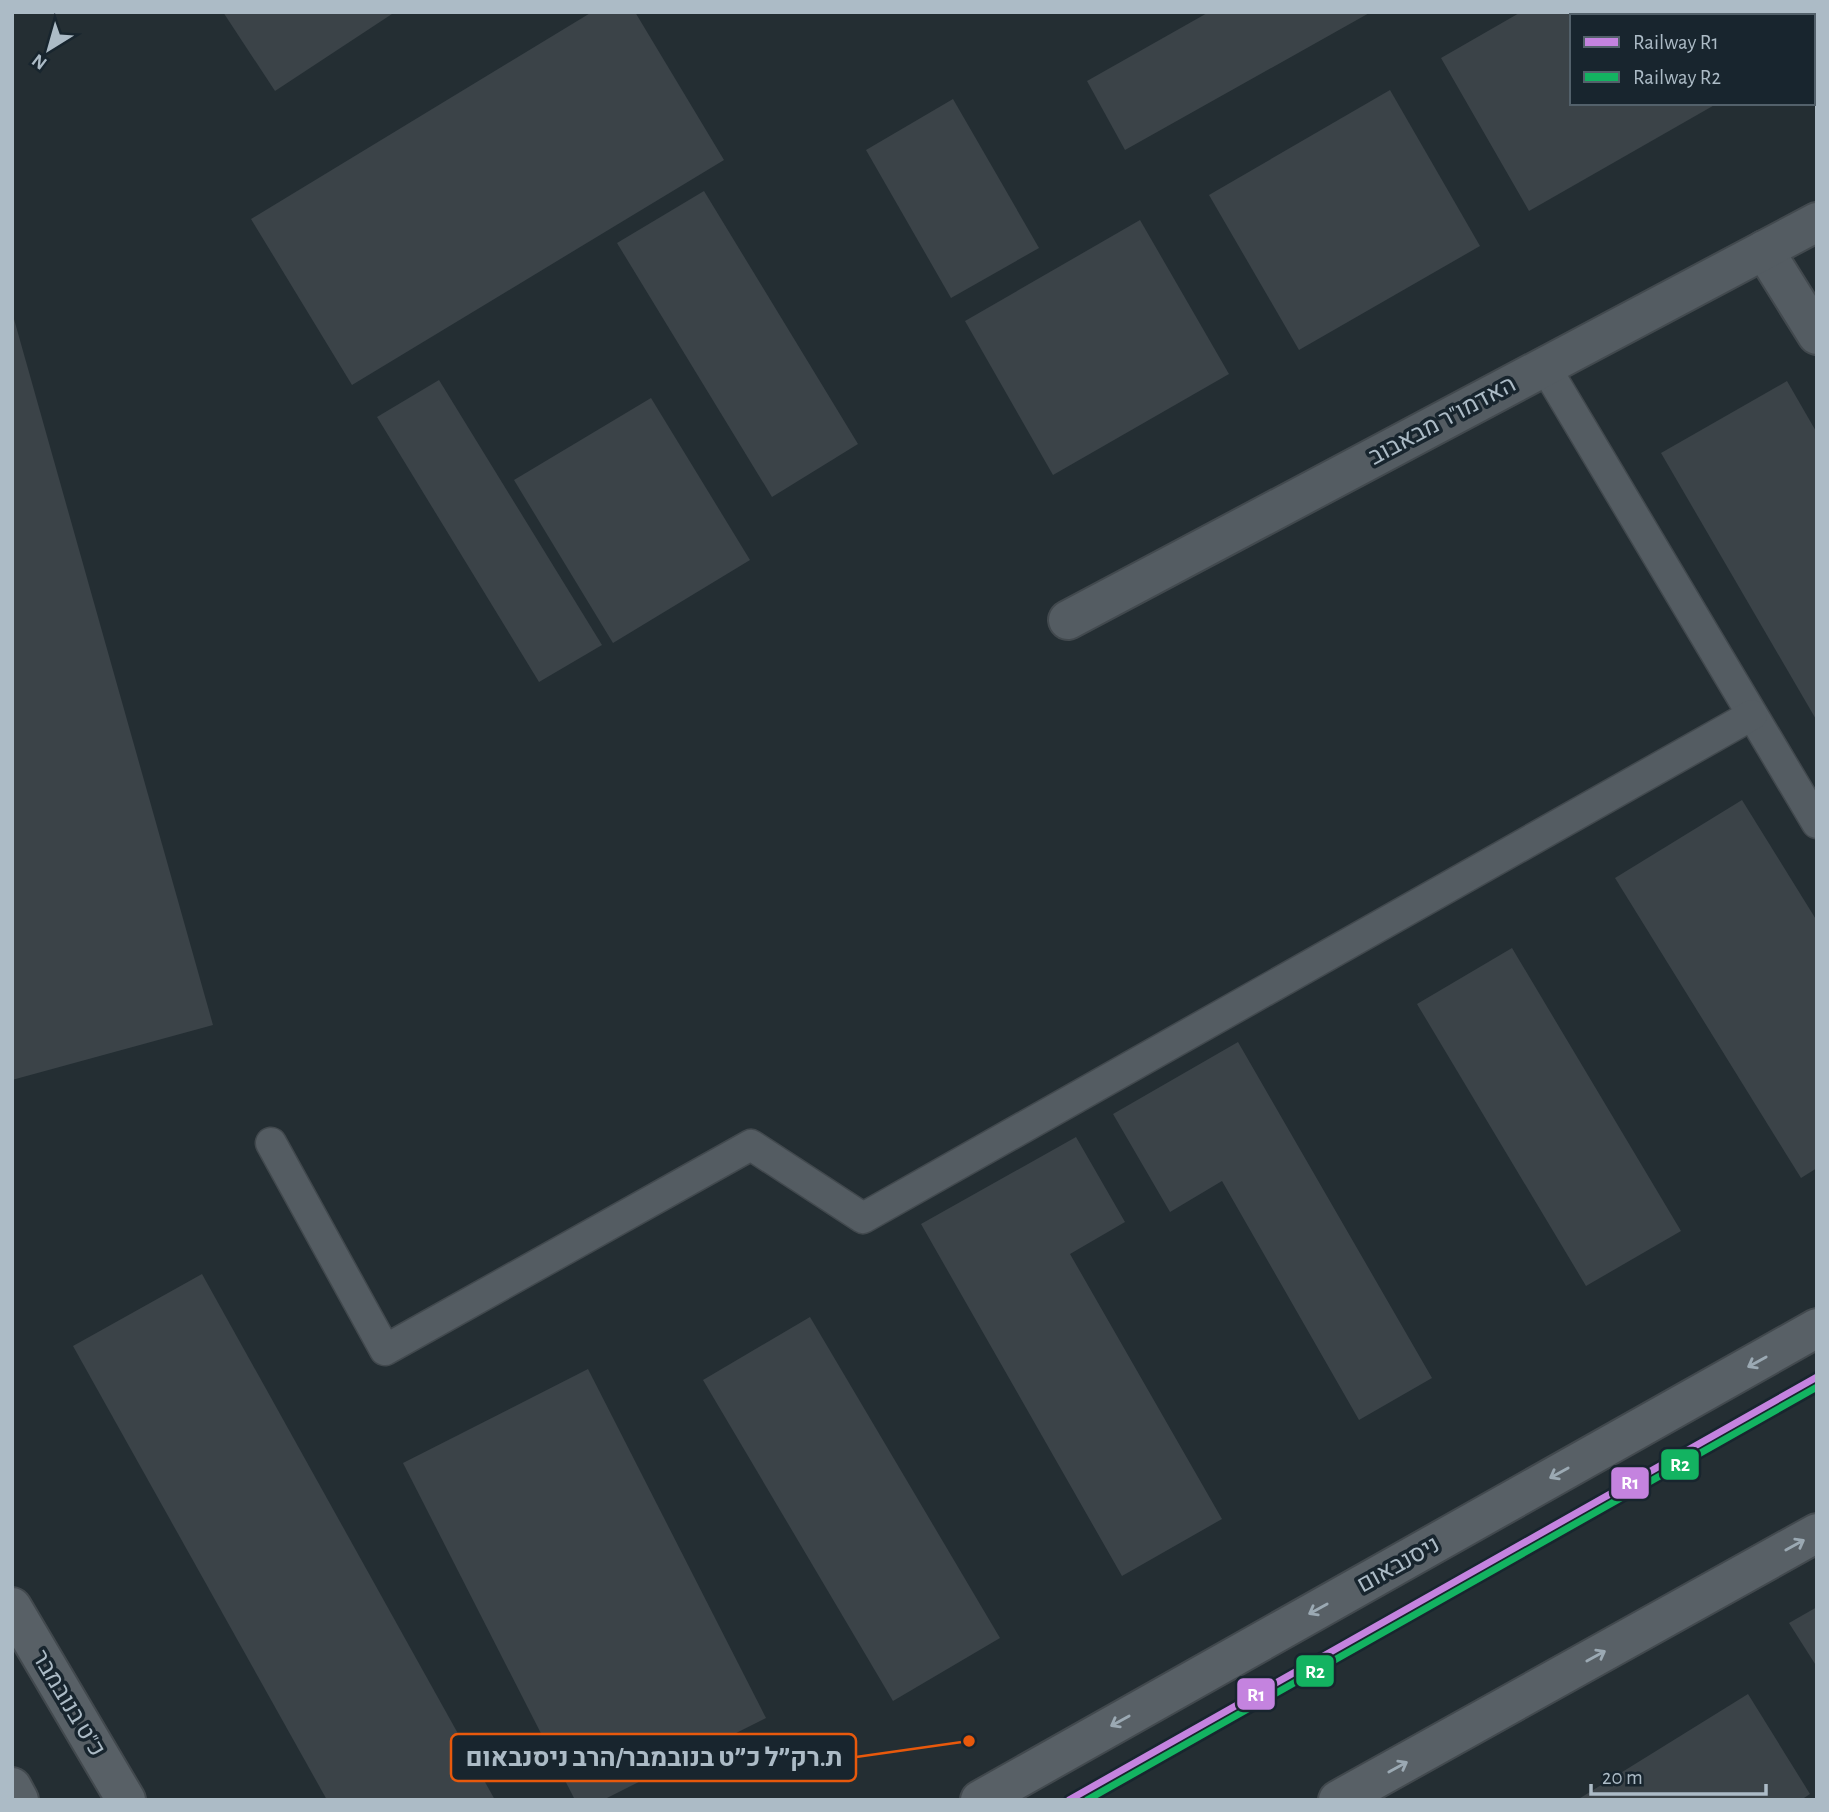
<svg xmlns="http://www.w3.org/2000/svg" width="1829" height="1812" font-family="'Alegreya Sans',Heebo,sans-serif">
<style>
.building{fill:#3b4348}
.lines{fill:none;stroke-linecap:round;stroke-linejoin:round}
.lane-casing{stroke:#42494e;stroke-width:33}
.street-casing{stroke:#42494e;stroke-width:42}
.secondary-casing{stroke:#42494e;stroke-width:42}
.lane{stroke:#545c62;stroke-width:30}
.street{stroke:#545c62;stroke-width:38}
.secondary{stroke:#586066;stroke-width:38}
.rail-1-casing{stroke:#18252e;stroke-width:12}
.rail-2-casing{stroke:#18252e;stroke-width:12}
.rail-1{stroke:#c483df;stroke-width:7}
.rail-2{stroke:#13b361;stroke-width:7}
.oneway{stroke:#9ba9b3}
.labels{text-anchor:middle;stroke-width:7;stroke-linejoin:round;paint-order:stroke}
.street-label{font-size:24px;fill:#acbbc6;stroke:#18252e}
.leader{fill:none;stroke:#e8590c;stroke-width:2.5}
.callout-dot{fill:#e8590c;stroke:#18252e;stroke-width:2.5}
.callout{fill:#18252e;stroke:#e8590c;stroke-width:2.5}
.callout-label{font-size:26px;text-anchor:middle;font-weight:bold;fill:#acbbc6}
.line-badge{stroke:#18252e;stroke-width:2.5}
.badge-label{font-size:19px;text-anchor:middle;font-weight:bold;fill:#fff}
</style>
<rect width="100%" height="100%" fill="#242e33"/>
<!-- building -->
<g class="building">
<path d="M223 12H395L275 91Z"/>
<path d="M592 12H635L724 160 352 385 251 219Z"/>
<path d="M1209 12H1371L1125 150 1087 81Z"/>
<path d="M1521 12H1684L1686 16H1572V103H1718L1529 211 1441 58Z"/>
<path d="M1390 90 1480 246 1299 350 1209 195Z"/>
<path d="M953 99 1039 248 951 298 866 150Z"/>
<path d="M704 191 858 444 772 497 617 243Z"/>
<path d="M1140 220 1229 374 1053 475 965 321Z"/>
<path d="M12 312 213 1025 12 1080Z"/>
<path d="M439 380 602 645 539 682 377 417Z"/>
<path d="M1787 381 1817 433V721L1661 453Z"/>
<path d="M651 398 750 560 613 643 514 480Z"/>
<path d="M1742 800 1817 921V1168L1801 1178 1615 878Z"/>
<path d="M1512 948 1681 1231 1586 1286 1417 1004Z"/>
<path d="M1238 1042 1432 1378 1359 1420 1222 1181 1170 1212 1113 1114Z"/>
<path d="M1076 1137 1125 1222 1070 1254 1222 1519 1122 1576 921 1224Z"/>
<path d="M202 1274 495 1800H327L73 1346Z"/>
<path d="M810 1317 1000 1638 893 1701 703 1380Z"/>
<path d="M588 1369 766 1718 603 1800H575L403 1463Z"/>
<path d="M1817 1607V1667L1789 1623Z"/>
<path d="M1748 1694 1810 1794 1801 1800H1577Z"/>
</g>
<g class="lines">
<defs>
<g id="lane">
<path d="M1544 365 1817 823"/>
<path d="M271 1143 385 1350 751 1145 863 1218 1752 715"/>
</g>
<g id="street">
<path d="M1813 32 1817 37"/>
<path d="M1764 250 1817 335"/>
<path d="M1068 620 1817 222"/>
</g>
<g id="secondary">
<path d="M12 1607 126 1800"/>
<path d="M12 1787 19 1800"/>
<path d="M980 1800 1817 1328"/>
<path d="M1338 1800 1817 1533"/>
</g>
</defs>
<!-- lane casing -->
<use href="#lane" class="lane-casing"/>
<!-- street casing -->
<use href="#street" class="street-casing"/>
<!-- secondary casing -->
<use href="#secondary" class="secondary-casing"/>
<!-- lane -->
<use href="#lane" class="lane"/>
<!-- street -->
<use href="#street" class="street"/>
<!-- secondary -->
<use href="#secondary" class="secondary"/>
<defs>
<path id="rail-1" d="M1069 1800 1817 1377"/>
<path id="rail-2" d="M1087 1800 1817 1387"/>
</defs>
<!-- rail-1 casing -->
<use href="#rail-1" class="rail-1-casing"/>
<!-- rail-2 casing -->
<use href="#rail-2" class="rail-2-casing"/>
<!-- rail-1 -->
<use href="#rail-1" class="rail-1"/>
<!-- rail-2 -->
<use href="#rail-2" class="rail-2"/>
</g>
<!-- one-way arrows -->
<defs><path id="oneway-shaft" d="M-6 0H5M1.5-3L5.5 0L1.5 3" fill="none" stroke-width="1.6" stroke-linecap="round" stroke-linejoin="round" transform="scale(1.75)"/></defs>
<g class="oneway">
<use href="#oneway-shaft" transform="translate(1757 1362) rotate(151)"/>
<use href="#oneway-shaft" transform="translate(1559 1473) rotate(151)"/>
<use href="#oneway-shaft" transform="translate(1795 1545) rotate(-29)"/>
<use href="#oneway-shaft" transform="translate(1318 1609) rotate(151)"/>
<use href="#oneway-shaft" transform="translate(1596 1656) rotate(-29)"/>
<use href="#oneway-shaft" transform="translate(1120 1721) rotate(151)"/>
<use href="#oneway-shaft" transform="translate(1398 1767) rotate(-29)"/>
</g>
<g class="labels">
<!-- street labels -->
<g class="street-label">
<text transform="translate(1442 420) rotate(-28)" y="8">האדמו"ר מבאבוב</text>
<text transform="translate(1398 1564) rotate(-29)" y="8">ניסנבאום</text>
<text transform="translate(69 1703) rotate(59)" y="8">כ"ט בנובמבר</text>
</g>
</g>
<!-- callouts -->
<path class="leader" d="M969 1741L856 1757"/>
<circle class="callout-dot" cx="969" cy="1741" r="7"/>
<rect class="callout" x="451" y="1734" width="405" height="47" rx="7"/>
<g class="callout-label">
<text x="654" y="1766">ת.רק״ל כ״ט בנובמבר/הרב ניסנבאום</text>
</g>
<g class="line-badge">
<rect x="1660" y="1448" width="40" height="33" rx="7" fill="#13b361"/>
<rect x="1610" y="1466" width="40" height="34" rx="7" fill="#c483df"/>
<rect x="1295" y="1654" width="40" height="34" rx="7" fill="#13b361"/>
<rect x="1236" y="1677" width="40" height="34" rx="7" fill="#c483df"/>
</g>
<g class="badge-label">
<text x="1680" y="1471">R2</text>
<text x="1630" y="1489">R1</text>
<text x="1315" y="1678">R2</text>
<text x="1256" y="1701">R1</text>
</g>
<!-- border -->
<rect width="1829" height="1812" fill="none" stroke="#acbbc6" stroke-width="28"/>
<!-- legend -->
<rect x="1570" y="14" width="245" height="91" fill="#18252e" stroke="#53616b" stroke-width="2"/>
<rect x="1584" y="37" width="35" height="10" fill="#c483df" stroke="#53616b" stroke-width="2"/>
<text x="1633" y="49" font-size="21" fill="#acbbc6">Railway R1</text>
<rect x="1584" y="72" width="35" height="10" fill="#13b361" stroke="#53616b" stroke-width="2"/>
<text x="1633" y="84" font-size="21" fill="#acbbc6">Railway R2</text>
<!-- north arrow -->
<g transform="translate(49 49) rotate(217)" stroke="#18252e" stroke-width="5" paint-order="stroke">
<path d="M0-5L12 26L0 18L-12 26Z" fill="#acbbc6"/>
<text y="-10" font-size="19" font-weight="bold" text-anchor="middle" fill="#acbbc6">N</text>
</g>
<!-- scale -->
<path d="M1591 1784v10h175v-10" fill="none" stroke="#acbbc6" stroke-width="3.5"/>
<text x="1602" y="1784" font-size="21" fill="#acbbc6" stroke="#18252e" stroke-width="5" paint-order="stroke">20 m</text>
</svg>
